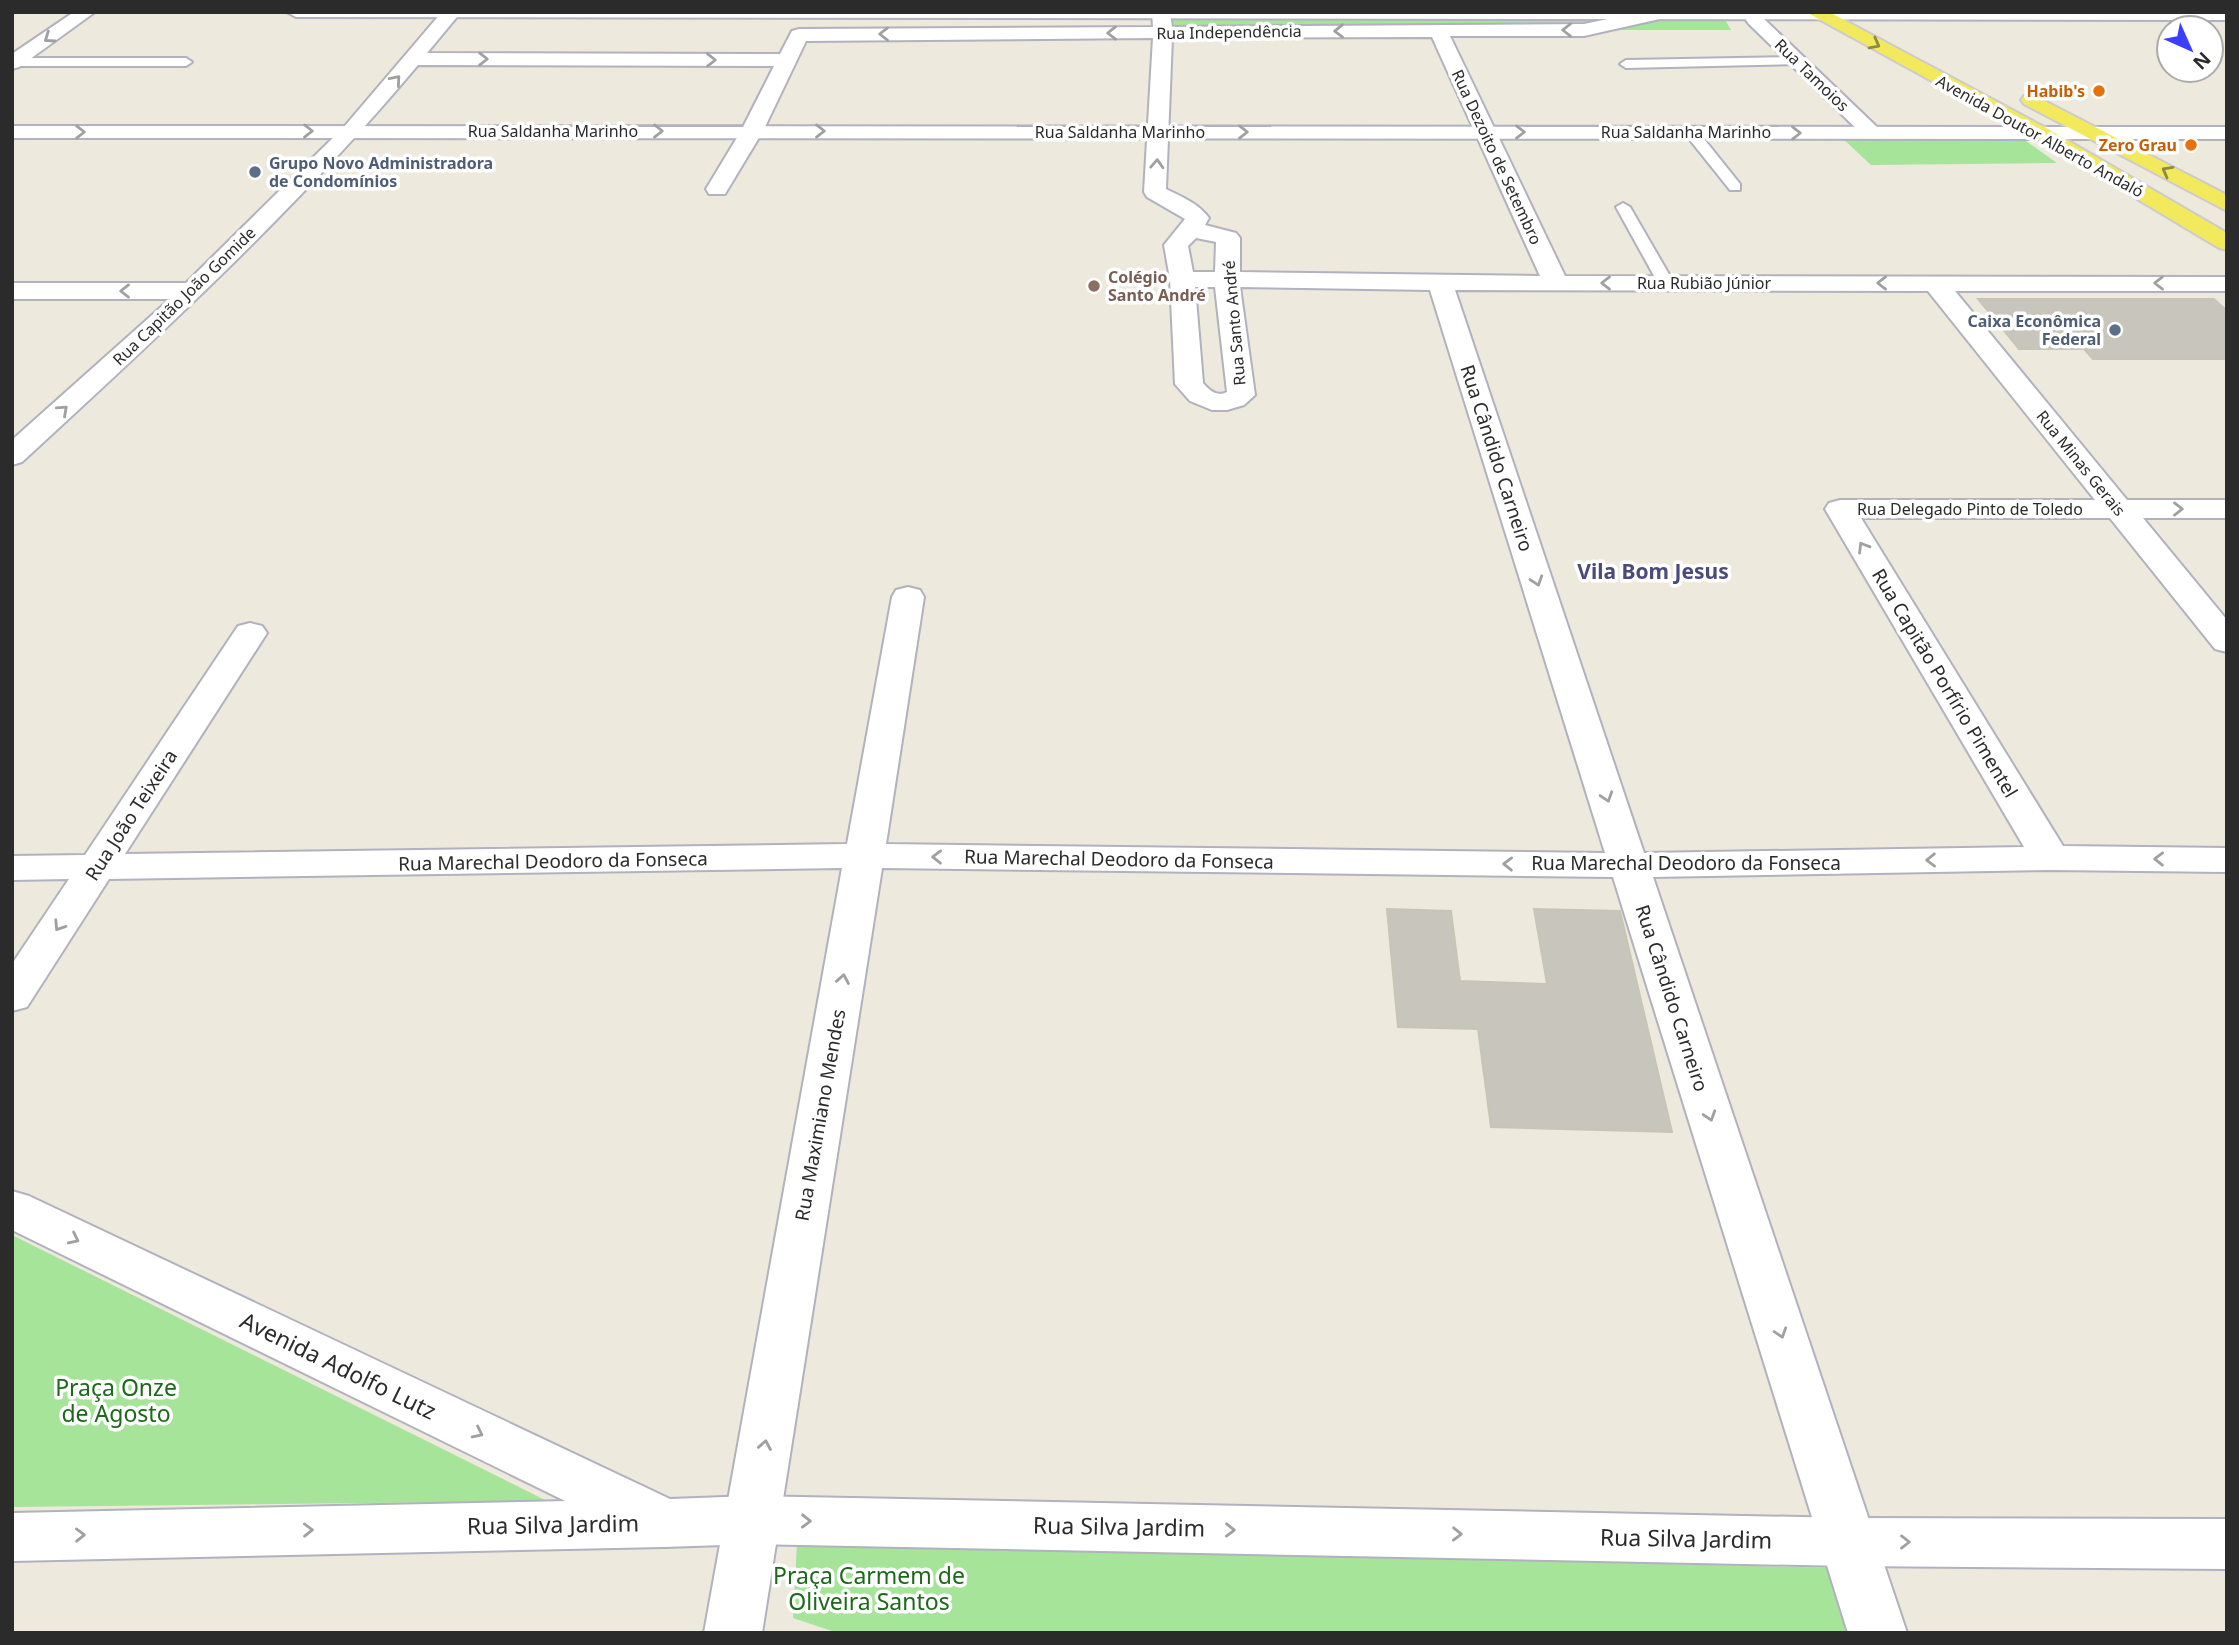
<svg xmlns="http://www.w3.org/2000/svg" width="2239" height="1645" font-family="'Noto Sans',sans-serif">
<style>
.green{fill:#a5e499}
.building{fill:#c8c5bc;stroke:#c8c5b6;stroke-width:2}
.lines{fill:none;stroke-linecap:round;stroke-linejoin:round}
.lane-casing{stroke:#b1b1bf;stroke-width:4}
.street-casing{stroke:#b1b1bf;stroke-width:4}
.secondary-casing{stroke:#b1b1bf;stroke-width:4}
.primary-casing{stroke:#ccc;stroke-width:4}
.lane{fill:#fff;fill-rule:evenodd}
.street{fill:#fff;fill-rule:evenodd}
.secondary{fill:#fff;fill-rule:evenodd}
.primary{fill:#f2e95d;fill-rule:evenodd}
.oneway{stroke:#a0a0a0}
.oneway2{stroke:#8e8a44}
.food-dot{fill:#e8710a;stroke:#fff;stroke-width:2.5}
.service-dot{fill:#5c6f8a;stroke:#fff;stroke-width:2.5}
.education-dot{fill:#8d6e63;stroke:#fff;stroke-width:2.5}
.labels{text-anchor:middle;stroke-width:7;stroke-linejoin:round;paint-order:stroke}
.far-street-label{font-size:16px;fill:#2b2b2b;stroke:#fff}
.far-food-label{font-size:16px;font-weight:bold;fill:#c56008;stroke:#fff;text-anchor:end}
.far-service-label{font-size:16px;font-weight:bold;fill:#4e5e75;stroke:#fff;text-anchor:start}
.far-education-label{font-size:16px;font-weight:bold;fill:#785e54;stroke:#fff;text-anchor:start}
.street-label{font-size:19px;fill:#2b2b2b;stroke:#fff}
.neighbourhood-label{font-size:21px;font-weight:bold;fill:#4a4b7c;stroke:#fff}
.near-street-label{font-size:23px;fill:#2b2b2b;stroke:#fff}
.near-park-label{font-size:23px;fill:#1c6919;stroke:#fff}
</style>
<rect width="100%" height="100%" fill="#ede9dd"/>
<!-- green -->
<g class="green">
<path d="M1160 16H1642L1584 28 1164 31Z"/>
<path d="M1657 18H1724L1731 30H1595Z"/>
<path d="M1839 135 2019 136 2057 163 1871 165Z"/>
<path d="M12 1235 547 1501 12 1507Z"/>
<path d="M797 1543 1837 1568 1861 1633H838L793 1618Z"/>
</g>
<!-- building -->
<g class="building">
<path d="M1978 299H2214L2227 311V359H2093L2084 349H2019Z"/>
<path d="M1387 909 1451 911 1460 981 1547 984 1534 909 1620 911 1672 1132 1491 1127 1478 1029 1398 1027Z"/>
</g>
<g class="lines">
<defs>
<g id="lane">
<path d="M1797 57 1801 58V64L1626 68 1620 64 1626 60Z"/>
<path d="M15 58H186L192 62 186 66H15L12 65V59Z"/>
<path d="M1691 128 1696 129 1740 184V190H1730L1686 135V129Z"/>
<path d="M1623 203 1630 207 1674 283 1672 286 1666 288 1658 283 1616 207Z"/>
</g>
<g id="street">
<path d="M74 12H95L19 67 12 69V54Z"/>
<path d="M442 12H461L427 53 780 54 792 31 799 29 1153 27 1152 12H1170L1172 27 1584 24 1641 12H1666L1664 18 1584 36H1450L1565 276 2227 277V291H1955L2127 500H2227V518H2143L2227 620V652L2215 649 2110 518H1861L2063 846 2227 848V872L2050 870 1653 877 1907 1633H1848L1613 877 882 868 762 1633H704L842 868 109 879 27 1007 12 1011V964L69 879 12 880V856L85 855 238 626 250 623 262 626 267 633 125 854 847 844 892 597 896 590 908 587 920 590 924 597 886 844 1605 853 1430 290 1240 287 1255 395 1244 405 1227 410H1212L1190 401 1175 384 1170 279 1164 245 1185 219 1147 197 1144 192 1153 38 806 41 763 131 725 194H709L706 189 741 131 774 66 418 65C297 209 160 335 22 462L12 465V440L170 299H12V283H186L344 127ZM1432 37 1540 276 1240 272V238L1236 233 1205 225 1209 218C1198 203 1182 197 1166 189L1172 38ZM1196 238 1216 242 1215 272H1193L1188 246ZM1195 287H1215L1227 392C1217 397 1210 391 1203 383ZM1455 290 1928 291 2095 500H1840L1829 503 1825 509 2024 847 1644 853Z"/>
<path d="M1749 12H1763L1764 19 1879 129 1883 133 1879 137H1865L1749 24 1746 20Z"/>
<path d="M664 1499 684 1506 692 1523 684 1540 664 1547 12 1561V1513Z"/>
</g>
<g id="secondary">
<path d="M287 12H2227V20L296 17Z"/>
<path d="M12 126 2227 127V139L12 138Z"/>
<path d="M12 1191 29 1196 670 1499 752 1496 1848 1518 2227 1519V1569L1848 1566 752 1544 665 1547 645 1540 12 1230Z"/>
</g>
<g id="primary">
<path d="M1806 12H1829L2048 129 2227 233V250L2219 248 2034 137Z"/>
<path d="M2031 94 2227 195V211L2024 104 2021 100 2024 96Z"/>
</g>
</defs>
<!-- lane casing -->
<use href="#lane" class="lane-casing"/>
<!-- street casing -->
<use href="#street" class="street-casing"/>
<!-- secondary casing -->
<use href="#secondary" class="secondary-casing"/>
<!-- primary casing -->
<use href="#primary" class="primary-casing"/>
<!-- lane -->
<use href="#lane" class="lane"/>
<!-- street -->
<use href="#street" class="street"/>
<!-- secondary -->
<use href="#secondary" class="secondary"/>
<!-- primary -->
<use href="#primary" class="primary"/>
</g>
<!-- one-way arrows -->
<defs><path id="oneway-chevron" d="M-2-3.5L2.5 0L-2 3.5" fill="none" stroke-width="1.6" stroke-linecap="round" stroke-linejoin="round" transform="scale(1.75)"/></defs>
<g class="oneway">
<use href="#oneway-chevron" transform="translate(1567 30) rotate(-180)"/>
<use href="#oneway-chevron" transform="translate(1339 31) rotate(179)"/>
<use href="#oneway-chevron" transform="translate(1112 33) rotate(180)"/>
<use href="#oneway-chevron" transform="translate(884 34) rotate(180)"/>
<use href="#oneway-chevron" transform="translate(49 38) rotate(145)"/>
<use href="#oneway-chevron" transform="translate(483 59)"/>
<use href="#oneway-chevron" transform="translate(711 60)"/>
<use href="#oneway-chevron" transform="translate(396 80) rotate(-49)"/>
<use href="#oneway-chevron" transform="translate(308 131)"/>
<use href="#oneway-chevron" transform="translate(658 131)"/>
<use href="#oneway-chevron" transform="translate(820 131)"/>
<use href="#oneway-chevron" transform="translate(80 132)"/>
<use href="#oneway-chevron" transform="translate(1243 132)"/>
<use href="#oneway-chevron" transform="translate(1520 132)"/>
<use href="#oneway-chevron" transform="translate(1796 133)"/>
<use href="#oneway-chevron" transform="translate(1157 164) rotate(-87)"/>
<use href="#oneway-chevron" transform="translate(1606 283) rotate(-180)"/>
<use href="#oneway-chevron" transform="translate(1882 283) rotate(-180)"/>
<use href="#oneway-chevron" transform="translate(2159 283) rotate(-180)"/>
<use href="#oneway-chevron" transform="translate(125 291) rotate(-180)"/>
<use href="#oneway-chevron" transform="translate(63 410) rotate(-42)"/>
<use href="#oneway-chevron" transform="translate(2178 509)"/>
<use href="#oneway-chevron" transform="translate(1863 547) rotate(-121)"/>
<use href="#oneway-chevron" transform="translate(1537 581) rotate(72)"/>
<use href="#oneway-chevron" transform="translate(1607 797) rotate(72)"/>
<use href="#oneway-chevron" transform="translate(937 857) rotate(-179)"/>
<use href="#oneway-chevron" transform="translate(2159 859) rotate(-179)"/>
<use href="#oneway-chevron" transform="translate(1931 860) rotate(179)"/>
<use href="#oneway-chevron" transform="translate(1508 864) rotate(-179)"/>
<use href="#oneway-chevron" transform="translate(59 926) rotate(123)"/>
<use href="#oneway-chevron" transform="translate(843 979) rotate(-80)"/>
<use href="#oneway-chevron" transform="translate(1710 1116) rotate(72)"/>
<use href="#oneway-chevron" transform="translate(74 1239) rotate(26)"/>
<use href="#oneway-chevron" transform="translate(1781 1333) rotate(72)"/>
<use href="#oneway-chevron" transform="translate(478 1433) rotate(26)"/>
<use href="#oneway-chevron" transform="translate(765 1445) rotate(-80)"/>
<use href="#oneway-chevron" transform="translate(806 1521) rotate(1)"/>
<use href="#oneway-chevron" transform="translate(308 1530) rotate(-1)"/>
<use href="#oneway-chevron" transform="translate(1230 1530) rotate(1)"/>
<use href="#oneway-chevron" transform="translate(1457 1534) rotate(1)"/>
<use href="#oneway-chevron" transform="translate(80 1535) rotate(-1)"/>
<use href="#oneway-chevron" transform="translate(1905 1542)"/>
</g>
<g class="oneway2">
<use href="#oneway-chevron" transform="translate(1875 44) rotate(28)"/>
<use href="#oneway-chevron" transform="translate(2167 171) rotate(-151)"/>
</g>
<!-- markers -->
<g class="food-dot">
<circle cx="2099" cy="91" r="7"/>
<circle cx="2191" cy="145" r="7"/>
</g>
<g class="service-dot">
<circle cx="255" cy="172" r="7"/>
<circle cx="2115" cy="330" r="7"/>
</g>
<circle class="education-dot" cx="1094" cy="286" r="7"/>
<g class="labels">
<!-- far-street labels -->
<g class="far-street-label">
<text transform="translate(1229 32) rotate(-1)" y="6">Rua Independência</text>
<text transform="translate(1812 75) rotate(44)" y="6">Rua Tamoios</text>
<text x="553" y="137">Rua Saldanha Marinho</text>
<text x="1120" y="138">Rua Saldanha Marinho</text>
<text x="1686" y="138">Rua Saldanha Marinho</text>
<text transform="translate(2040 136) rotate(29)" y="6">Avenida Doutor Alberto Andaló</text>
<text transform="translate(1497 157) rotate(65)" y="6">Rua Dezoito de Setembro</text>
<text x="1704" y="289">Rua Rubião Júnior</text>
<text transform="translate(184 296) rotate(-44)" y="6">Rua Capitão João Gomide</text>
<text transform="translate(1234 323) rotate(-95)" y="6">Rua Santo André</text>
<text transform="translate(2081 463) rotate(51)" y="6">Rua Minas Gerais</text>
<text x="1970" y="515">Rua Delegado Pinto de Toledo</text>
</g>
<!-- far-food labels -->
<g class="far-food-label">
<text x="2085" y="97">Habib's</text>
<text x="2177" y="151">Zero Grau</text>
</g>
<!-- far-service labels -->
<g class="far-service-label">
<text x="269" y="169">Grupo Novo Administradora<tspan x="269" dy="18">de Condomínios</tspan></text>
<text x="2101" y="327" text-anchor="end">Caixa Econômica<tspan x="2101" dy="18">Federal</tspan></text>
</g>
<!-- far-education labels -->
<g class="far-education-label">
<text x="1108" y="283">Colégio<tspan x="1108" dy="18">Santo André</tspan></text>
</g>
<!-- street labels -->
<g class="street-label">
<text transform="translate(1497 458) rotate(72)" y="7">Rua Cândido Carneiro</text>
<text transform="translate(1945 683) rotate(59)" y="7">Rua Capitão Porfírio Pimentel</text>
<text transform="translate(131 815) rotate(-57)" y="7">Rua João Teixeira</text>
<text transform="translate(1119 859) rotate(1)" y="7">Rua Marechal Deodoro da Fonseca</text>
<text transform="translate(553 861) rotate(-1)" y="7">Rua Marechal Deodoro da Fonseca</text>
<text x="1686" y="870">Rua Marechal Deodoro da Fonseca</text>
<text transform="translate(1672 998) rotate(72)" y="7">Rua Cândido Carneiro</text>
<text transform="translate(820 1115) rotate(-80)" y="7">Rua Maximiano Mendes</text>
</g>
<!-- neighbourhood labels -->
<g class="neighbourhood-label">
<text x="1653" y="579">Vila Bom Jesus</text>
</g>
<!-- near-street labels -->
<g class="near-street-label">
<text transform="translate(338 1366) rotate(26)" y="8">Avenida Adolfo Lutz</text>
<text transform="translate(553 1525) rotate(-1)" y="8">Rua Silva Jardim</text>
<text transform="translate(1119 1527) rotate(1)" y="8">Rua Silva Jardim</text>
<text transform="translate(1686 1539) rotate(1)" y="8">Rua Silva Jardim</text>
</g>
<!-- near-park labels -->
<g class="near-park-label">
<text x="116" y="1396">Praça Onze<tspan x="116" dy="26">de Agosto</tspan></text>
<text x="869" y="1584">Praça Carmem de<tspan x="869" dy="26">Oliveira Santos</tspan></text>
</g>
</g>
<!-- border -->
<rect width="2239" height="1645" fill="none" stroke="#2b2b2b" stroke-width="28"/>
<!-- north arrow -->
<g transform="translate(2190 49) rotate(135)"><circle r="33" fill="#ffffff" stroke="#aaaaaa" stroke-width="2"/>
<path d="M0-5L12 26L0 18L-12 26Z" fill="#3b3efc"/>
<text y="-10" font-size="19" font-weight="bold" text-anchor="middle" fill="#2b2b2b">N</text>
</g>
</svg>
